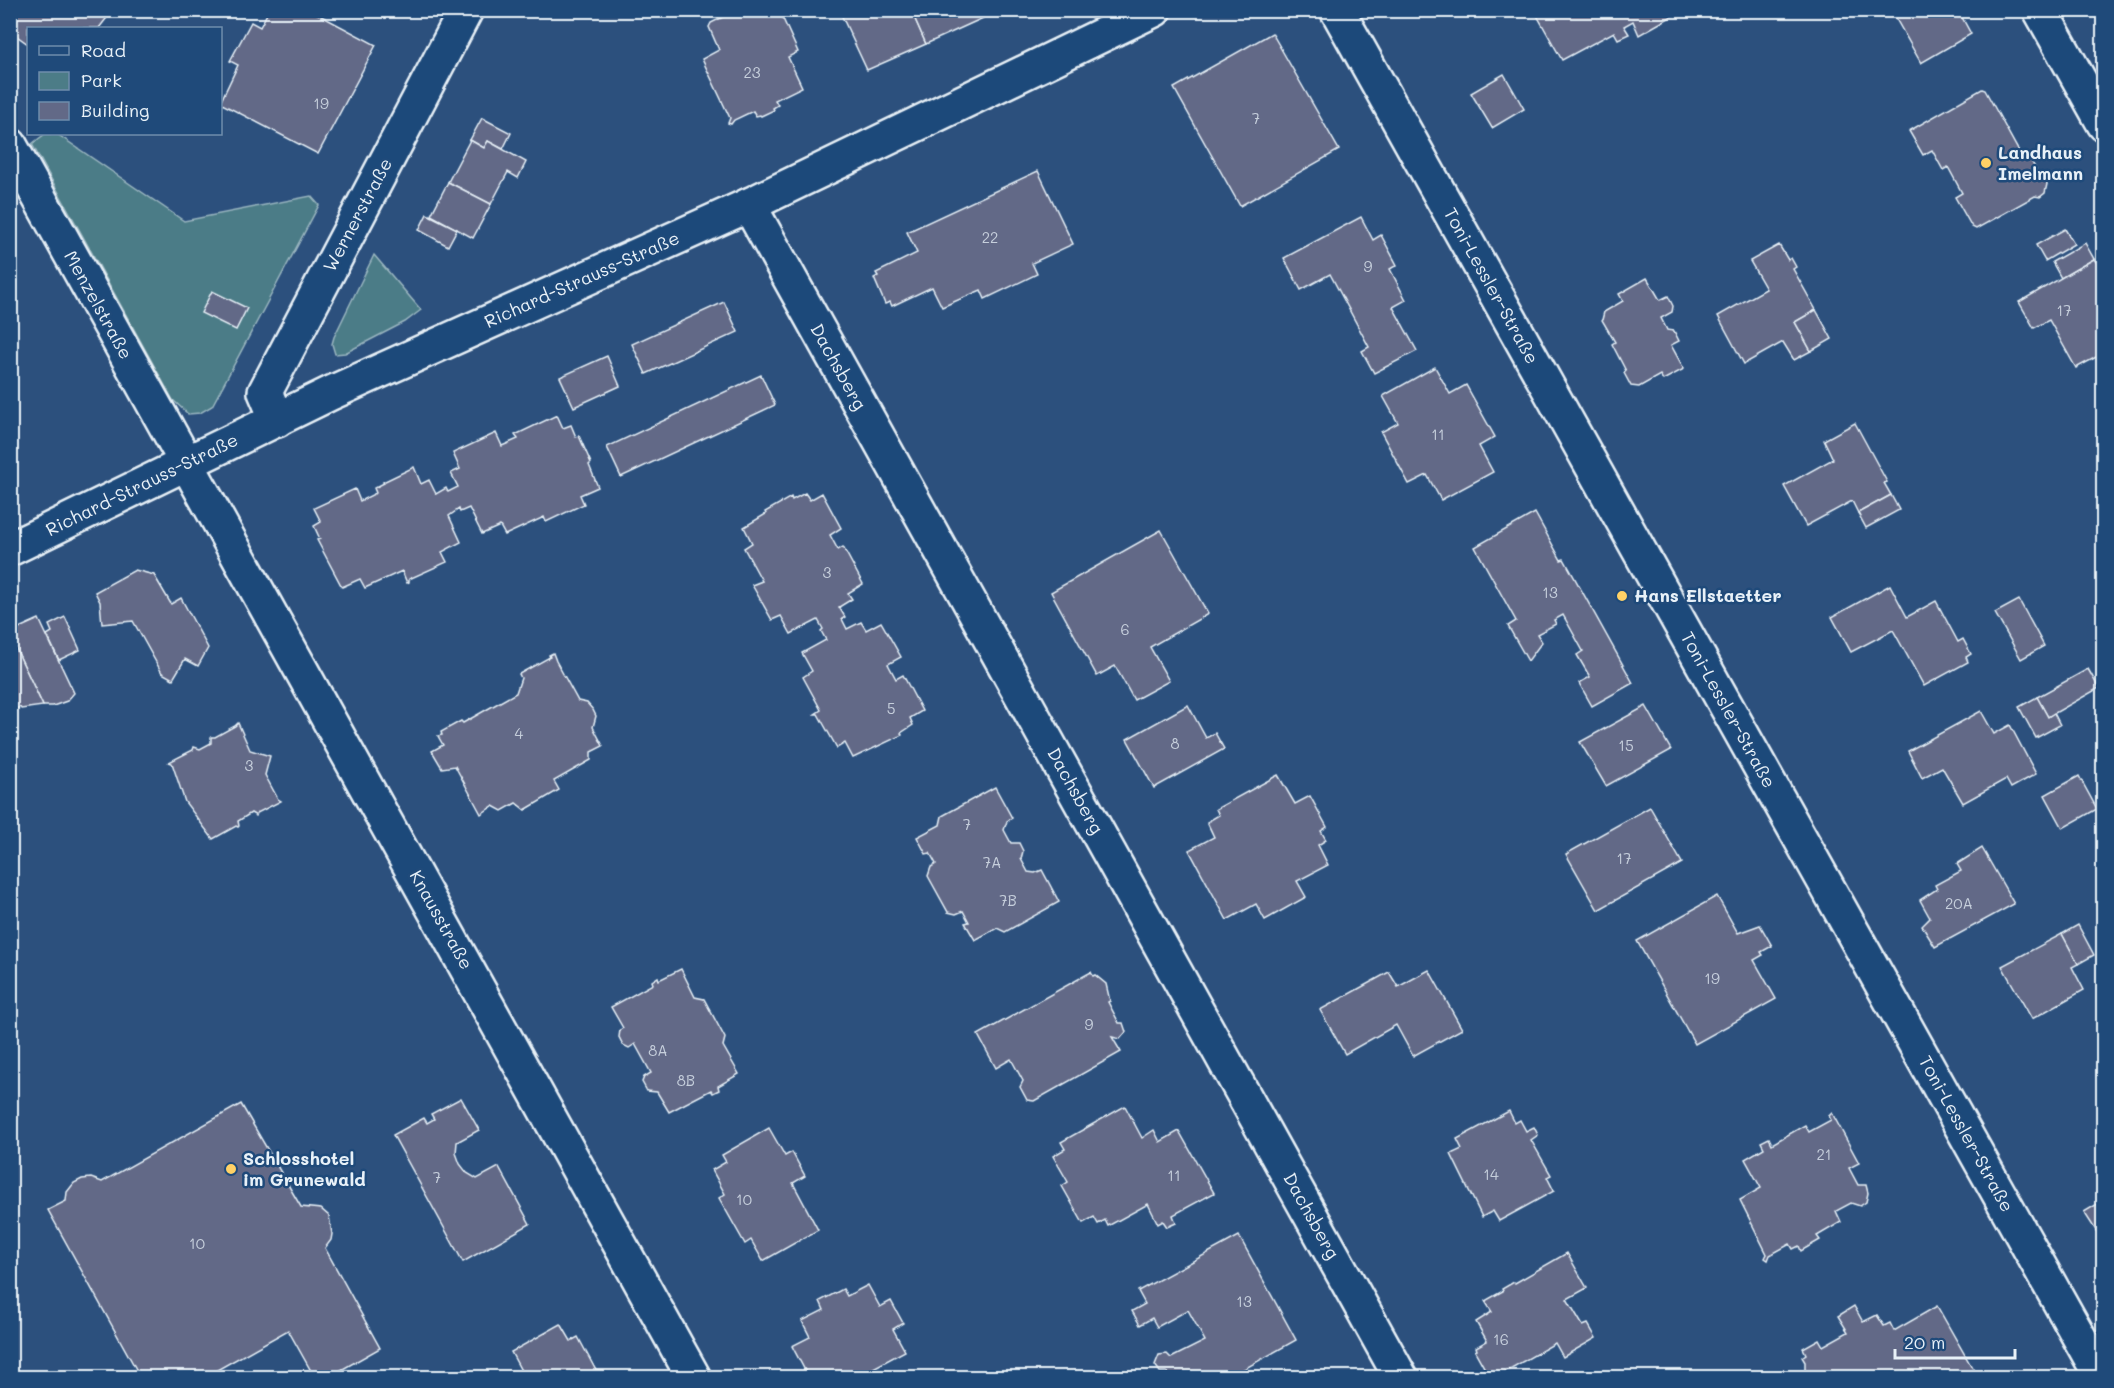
<svg xmlns="http://www.w3.org/2000/svg" width="2114" height="1388" font-family="Mali,sans-serif">
<style>
.green{fill:#4c7c87;stroke:#9ab6c0;stroke-width:1.5}
.building{fill:#626987;stroke:#e8f1f8;stroke-width:1.5}
.lines{fill:none;stroke-linecap:round;stroke-linejoin:round}
.minor-casing{stroke:#e8f1f8;stroke-width:38}
.minor{stroke:#1f4a7a;stroke-width:33}
.poi-dot{fill:#ffd166;stroke:#1f4a7a;stroke-width:2}
.labels{text-anchor:middle;stroke-width:5;stroke-linejoin:round;paint-order:stroke}
.number-label{font-size:15px;fill:#c6cfdc}
.poi-label{font-size:18px;font-weight:bold;fill:#e8f1f8;stroke:#1f4a7a;text-anchor:start}
.street-label{font-size:18px;fill:#e8f1f8;stroke:#1f4a7a}
</style>
<rect width="100%" height="100%" fill="#2c507d"/>
<filter id="ink" filterUnits="userSpaceOnUse"><feTurbulence type="fractalNoise" baseFrequency=".0167" numOctaves="2"/><feDisplacementMap in="SourceGraphic" scale="12" xChannelSelector="R" yChannelSelector="G"/><feConvolveMatrix kernelMatrix="1 2 1 2 8 2 1 2 1" color-interpolation-filters="sRGB"/></filter>
<g filter="url(#ink)">
<!-- green -->
<g class="green">
<path d="M45 134H57L184 221 311 196 319 205 212 406 200 413 188 414 173 400 32 144Z"/>
<path d="M374 255 421 310 405 322 345 353 335 354 332 344 334 337Z"/>
</g>
<!-- building -->
<g class="building">
<path d="M10 10H113L99 28H28V44L10 31Z"/>
<path d="M269 10H310L376 45 318 154 220 103 238 65 230 61 251 22 260 27Z"/>
<path d="M737 10H779L798 52 788 57 802 87 775 100 778 105 773 108 774 110 761 116 760 115 756 116 753 111 734 120 731 124 728 123 730 118 702 59 719 50 709 27 711 23Z"/>
<path d="M839 10H911L926 44 867 70Z"/>
<path d="M911 10H980L983 18 926 44Z"/>
<path d="M1534 10H1693L1684 14 1674 15 1639 35 1633 21 1624 26 1629 34 1618 39 1614 32 1562 60Z"/>
<path d="M1891 10H1958L1971 34 1921 63Z"/>
<path d="M1272 33 1339 150 1240 206 1174 88Z"/>
<path d="M1504 74 1524 109 1492 128 1471 93Z"/>
<path d="M1982 89 1985 90 2023 159 2028 155 2041 179 2046 181 2047 184 2045 193 2040 197 2035 196 1976 229 1972 227 1955 197 1962 193 1948 167 1943 170 1932 150 1923 155 1909 131Z"/>
<path d="M482 118 511 133 503 149 488 141 484 148 470 140Z"/>
<path d="M470 140 484 148 488 141 526 162 518 178 508 172 491 204 448 182Z"/>
<path d="M1038 171 1073 244 1032 263 1037 274 985 299 981 290 942 307 932 287 892 306 890 302 885 304 874 278 878 276 876 273 917 253 907 232Z"/>
<path d="M448 182 491 204 473 238 431 215Z"/>
<path d="M427 214 457 229 448 246 419 230Z"/>
<path d="M1361 217 1373 240 1381 235 1397 265 1390 269 1406 300 1393 307 1417 351 1374 373 1362 351 1369 347 1330 274 1301 290 1284 258Z"/>
<path d="M2065 229 2074 244 2045 261 2036 245Z"/>
<path d="M2085 243 2094 259 2061 278 2052 262Z"/>
<path d="M1779 245 1788 260 1791 258 1796 267 1793 269 1816 310 1795 322 1811 351 1794 360 1783 342 1744 364 1718 316 1766 289 1750 261Z"/>
<path d="M2094 259 2104 272V353L2076 368 2049 320 2034 328 2019 302Z"/>
<path d="M1647 278 1660 300 1668 296 1673 306 1672 312 1661 318 1667 330 1674 331 1679 341 1671 345 1684 369 1663 380 1660 375 1639 387 1631 386 1624 373 1626 371 1612 344 1615 342 1602 320 1604 312 1623 301 1619 294Z"/>
<path d="M212 291 247 308 236 330 201 313Z"/>
<path d="M724 302 738 332 646 374 632 344Z"/>
<path d="M1816 310 1832 339 1811 351 1795 322Z"/>
<path d="M607 356 620 386 574 407 560 377Z"/>
<path d="M1435 367 1450 394 1466 385 1495 437 1479 446 1493 472 1441 500 1427 475 1409 484 1381 432 1398 423 1383 396Z"/>
<path d="M761 375 775 405 621 477 607 447Z"/>
<path d="M557 415 563 428 571 425 576 437 579 436 591 463 589 465 598 487 580 495 584 504 546 522 544 517 505 535 500 526 482 534 469 508 460 512 459 509 449 516 461 542 442 552 447 562 409 579V582L407 583 402 571 365 588 360 579 342 587 317 540 320 539 314 526 321 522 314 508 355 489 360 501 376 493 374 488 384 483 383 482 414 467 421 484 429 480 436 494 446 488 448 492 458 487 451 473 460 469 453 453 496 433 502 446 518 439 515 435Z"/>
<path d="M1855 423 1887 482 1884 483 1891 495 1858 513 1852 501 1806 526 1784 486 1833 459 1824 440Z"/>
<path d="M805 493 810 500 822 493 841 528 830 535 838 550 843 547 863 584 848 593 852 599 839 607 845 617 842 619 847 629 861 622 866 630 881 622 901 657 888 664 896 679 903 675 922 711 910 718 913 725 901 733 902 735 853 758 845 743 837 748 818 714H815L821 710 803 677 812 671 802 653 826 640 821 631 823 629 818 620 791 634 781 616 772 620 752 585 762 581 744 548 752 543 744 527 766 514 765 512 791 497 792 500Z"/>
<path d="M1891 495 1899 510 1866 528 1858 513Z"/>
<path d="M1535 513 1561 560 1564 559 1633 683 1592 706 1579 683 1590 677 1577 655 1583 651 1563 615 1554 620 1556 624 1537 634 1542 642 1528 661 1508 626 1516 621 1475 547Z"/>
<path d="M1161 530 1208 614 1150 647 1169 681 1134 700 1115 666 1097 676 1051 592Z"/>
<path d="M135 570 154 575 171 604 181 598 208 648 198 666 185 659 173 679 162 673 133 621 102 624 100 602 95 592Z"/>
<path d="M1890 585 1907 617 1936 601 1958 642 1963 639 1971 654 1966 657 1968 662 1924 686 1893 630 1851 652 1832 617Z"/>
<path d="M2019 600 2044 646 2021 659 1995 613Z"/>
<path d="M65 617 80 650 59 660 47 635 52 632 49 625Z"/>
<path d="M39 619 74 693 67 701 53 706H43L10 636V632Z"/>
<path d="M10 636 43 706 21 709 20 707 10 712Z"/>
<path d="M553 653 556 661 578 701 587 703 593 710 596 716 593 727 603 746 591 752V760L554 781 559 790 525 810 516 803 502 811 493 806 481 814 455 766 442 768 432 751 443 745 438 736 442 735 441 732 461 721 463 723 516 693 521 678 519 674 550 657 549 655Z"/>
<path d="M2088 669 2099 688 2048 717 2037 697Z"/>
<path d="M2037 697 2048 717 2054 713 2060 725 2036 738 2019 707Z"/>
<path d="M1188 705 1206 738 1215 733 1224 749 1154 788 1127 739Z"/>
<path d="M1646 706 1671 750 1606 786 1580 742Z"/>
<path d="M1981 711 1994 734 2010 725 2036 774 2011 788 2006 779 1963 803 1942 767 1922 778 1908 751Z"/>
<path d="M238 723 250 750 270 756 265 775 278 799 281 801 257 813 256 816 251 813 238 821 239 826 238 827 236 826 213 839 185 802 172 763 169 762 193 750 194 747 200 749 211 743V737H215L235 726Z"/>
<path d="M1278 775 1295 804 1310 796 1327 827 1321 831 1326 840 1318 845 1328 865 1297 881 1306 897 1265 920 1256 904 1227 920 1189 850 1214 837 1207 822 1219 815 1216 809Z"/>
<path d="M2079 776 2097 809 2063 828 2045 795Z"/>
<path d="M995 787 1012 818 1007 821 1004 830 1011 843H1019L1023 851 1021 859 1028 872 1035 873 1042 870 1059 902 1005 932 997 928 975 940 965 923 969 922 963 911 956 914 948 912 928 876 931 867 936 864 930 853 926 854 917 837 940 825 942 816Z"/>
<path d="M1650 807 1682 863 1598 910 1566 854Z"/>
<path d="M1982 848 2014 904 1935 947 1922 926 1930 918 1920 900 1937 889 1935 885 1961 871 1957 864Z"/>
<path d="M1717 896 1738 933 1760 925 1772 946 1761 952 1763 955 1754 960 1776 999 1695 1044 1637 941Z"/>
<path d="M2078 925 2094 955 2078 964 2062 934Z"/>
<path d="M2062 934 2078 964 2072 967 2084 990 2032 1019 2002 966Z"/>
<path d="M681 969 695 997 704 999 725 1038 723 1046 739 1074 718 1086 719 1090 713 1093 711 1090 669 1112 657 1092 647 1091 642 1082 644 1077 651 1073 635 1044 629 1048 623 1045 619 1037 620 1030 623 1028 611 1007 653 984 652 981 658 977 659 980Z"/>
<path d="M1429 970 1462 1029 1413 1056 1396 1025 1345 1054 1320 1010 1389 972 1398 987Z"/>
<path d="M1091 972 1093 976 1095 975 1106 984 1110 1001 1108 1002 1119 1023H1123L1126 1032 1120 1039 1112 1037 1121 1052 1034 1101 1027 1100 1020 1087 1023 1081 1011 1059 996 1068 978 1035Z"/>
<path d="M461 1098 479 1130 457 1142 456 1153 460 1164 467 1173 477 1179 499 1167 530 1224 463 1262 393 1135 424 1118 427 1123 434 1119 431 1114Z"/>
<path d="M241 1104 301 1207 321 1209 329 1216 332 1234 331 1240 325 1248 380 1348 327 1378H315L288 1330 203 1378H141L48 1210 66 1201 67 1192 74 1183 82 1179 91 1178 102 1182Z"/>
<path d="M1125 1106 1142 1138 1154 1130 1160 1142 1179 1131 1214 1193 1173 1215 1176 1223 1167 1227 1163 1221 1158 1224 1148 1204 1108 1226 1105 1220 1098 1224 1094 1217 1083 1223 1062 1186 1068 1182 1053 1156 1065 1149 1061 1142Z"/>
<path d="M1509 1111 1515 1123 1520 1120 1526 1131 1534 1127 1538 1135 1531 1140 1551 1175 1547 1177 1554 1191 1499 1221 1493 1211 1482 1217 1451 1154 1462 1149 1457 1139Z"/>
<path d="M1832 1113 1859 1163 1849 1168 1858 1185H1866L1868 1193 1866 1202 1860 1206 1851 1203 1836 1211 1841 1222 1817 1236 1820 1240 1801 1251 1799 1246 1793 1249 1790 1244 1770 1255 1768 1260 1765 1258 1767 1254 1740 1200 1761 1188 1745 1159 1764 1148 1761 1142 1769 1138 1772 1144 1805 1125 1809 1132 1831 1120 1829 1116Z"/>
<path d="M769 1128 785 1156 792 1152 805 1176 793 1183 818 1230 763 1261 751 1240 745 1244 719 1198 725 1194 712 1170 726 1162 722 1155Z"/>
<path d="M2104 1200V1243L2084 1212Z"/>
<path d="M1239 1236 1296 1340 1228 1378H1170L1167 1372H1160L1155 1365 1159 1355 1167 1354 1171 1358 1205 1341 1188 1310 1157 1327 1152 1318 1140 1325 1132 1311 1145 1304 1138 1291Z"/>
<path d="M1567 1253 1587 1288 1567 1299 1583 1326 1588 1324 1596 1338 1563 1357 1555 1343 1494 1378 1492 1375 1489 1376 1475 1351 1477 1350 1476 1347 1487 1341 1476 1322 1492 1312 1485 1301 1503 1291 1502 1289 1514 1282 1515 1283Z"/>
<path d="M868 1285 880 1307 891 1301 903 1323 893 1329 905 1351 855 1378H833L830 1372 820 1378H809L792 1346 810 1337 802 1321 824 1310 820 1301 843 1289 847 1296Z"/>
<path d="M1854 1306 1863 1322 1877 1315 1884 1326 1890 1323 1894 1331 1937 1306 1978 1378H1805V1362L1802 1357 1806 1354 1803 1348 1819 1339 1823 1346 1848 1332 1838 1316Z"/>
<path d="M561 1324 571 1341 578 1337 600 1378H525L511 1352Z"/>
</g>
<g class="lines">
<defs>
<g id="minor">
<path d="M1337 10 2102 1378"/>
<path d="M2040 10 2104 124"/>
<path d="M10 145 694 1378"/>
<path d="M749 205 1401 1378"/>
<path d="M277 420 265 392 466 10"/>
<path d="M10 549 331 393 749 205 1154 10"/>
</g>
</defs>
<!-- minor casing -->
<use href="#minor" class="minor-casing"/>
<!-- minor -->
<use href="#minor" class="minor"/>
</g>
</g>
<!-- markers -->
<g class="poi-dot">
<circle cx="1986" cy="163" r="6"/>
<circle cx="1622" cy="596" r="6"/>
<circle cx="231" cy="1169" r="6"/>
</g>
<g class="labels">
<!-- number labels -->
<g class="number-label">
<text x="752" y="78">23</text>
<text x="321" y="109">19</text>
<text x="1256" y="124">7</text>
<text x="990" y="243">22</text>
<text x="1368" y="272">9</text>
<text x="2064" y="316">17</text>
<text x="1438" y="440">11</text>
<text x="827" y="578">3</text>
<text x="1550" y="598">13</text>
<text x="1125" y="635">6</text>
<text x="891" y="714">5</text>
<text x="519" y="739">4</text>
<text x="1175" y="749">8</text>
<text x="1626" y="751">15</text>
<text x="249" y="771">3</text>
<text x="967" y="830">7</text>
<text x="1624" y="864">17</text>
<text x="992" y="868">7A</text>
<text x="1008" y="906">7B</text>
<text x="1959" y="909">20A</text>
<text x="1712" y="984">19</text>
<text x="1089" y="1030">9</text>
<text x="658" y="1056">8A</text>
<text x="686" y="1086">8B</text>
<text x="1824" y="1160">21</text>
<text x="1491" y="1180">14</text>
<text x="1174" y="1181">11</text>
<text x="437" y="1183">7</text>
<text x="744" y="1205">10</text>
<text x="197" y="1249">10</text>
<text x="1244" y="1307">13</text>
<text x="1501" y="1345">16</text>
</g>
<!-- poi labels -->
<g class="poi-label">
<text x="1998" y="159">Landhaus<tspan x="1998" dy="21">Imelmann</tspan></text>
<text x="1634" y="602">Hans Ellstaetter</text>
<text x="243" y="1165">Schlosshotel<tspan x="243" dy="21">im Grunewald</tspan></text>
</g>
<!-- street labels -->
<g class="street-label">
<text transform="translate(358 215) rotate(-62)" y="6">Wernerstraße</text>
<text transform="translate(582 280) rotate(-24)" y="6">Richard-Strauss-Straße</text>
<text transform="translate(1491 286) rotate(61)" y="6">Toni-Lessler-Straße</text>
<text transform="translate(98 305) rotate(61)" y="6">Menzelstraße</text>
<text transform="translate(838 367) rotate(61)" y="6">Dachsberg</text>
<text transform="translate(142 485) rotate(-26)" y="6">Richard-Strauss-Straße</text>
<text transform="translate(1728 710) rotate(61)" y="6">Toni-Lessler-Straße</text>
<text transform="translate(1075 791) rotate(61)" y="6">Dachsberg</text>
<text transform="translate(441 920) rotate(61)" y="6">Knausstraße</text>
<text transform="translate(1966 1134) rotate(61)" y="6">Toni-Lessler-Straße</text>
<text transform="translate(1311 1216) rotate(61)" y="6">Dachsberg</text>
</g>
</g>
<!-- margin -->
<rect width="2114" height="1388" fill="none" stroke="#1f4a7a" stroke-width="36"/>
<rect x="18" y="18" width="2078" height="1352" fill="none" stroke="#e8f1f8" stroke-width="2" filter="url(#ink)"/>
<!-- legend -->
<rect x="27" y="27" width="195" height="108" fill="#1f4a7a" stroke="#6f8dac" stroke-width="1.5"/>
<rect x="39" y="46" width="30" height="9" fill="#1f4a7a" stroke="#6f8dac" stroke-width="1.5"/>
<text x="81" y="57" font-size="18" fill="#e8f1f8">Road</text>
<rect x="39" y="72" width="30" height="18" fill="#4c7c87" stroke="#6f8dac" stroke-width="1.5"/>
<text x="81" y="87" font-size="18" fill="#e8f1f8">Park</text>
<rect x="39" y="102" width="30" height="18" fill="#626987" stroke="#6f8dac" stroke-width="1.5"/>
<text x="81" y="117" font-size="18" fill="#e8f1f8">Building</text>
<!-- scale -->
<path d="M1895 1349v9h120v-9" fill="none" stroke="#e8f1f8" stroke-width="3"/>
<text x="1904" y="1349" font-size="18" fill="#e8f1f8" stroke="#1f4a7a" stroke-width="4.5" paint-order="stroke">20 m</text>
</svg>
